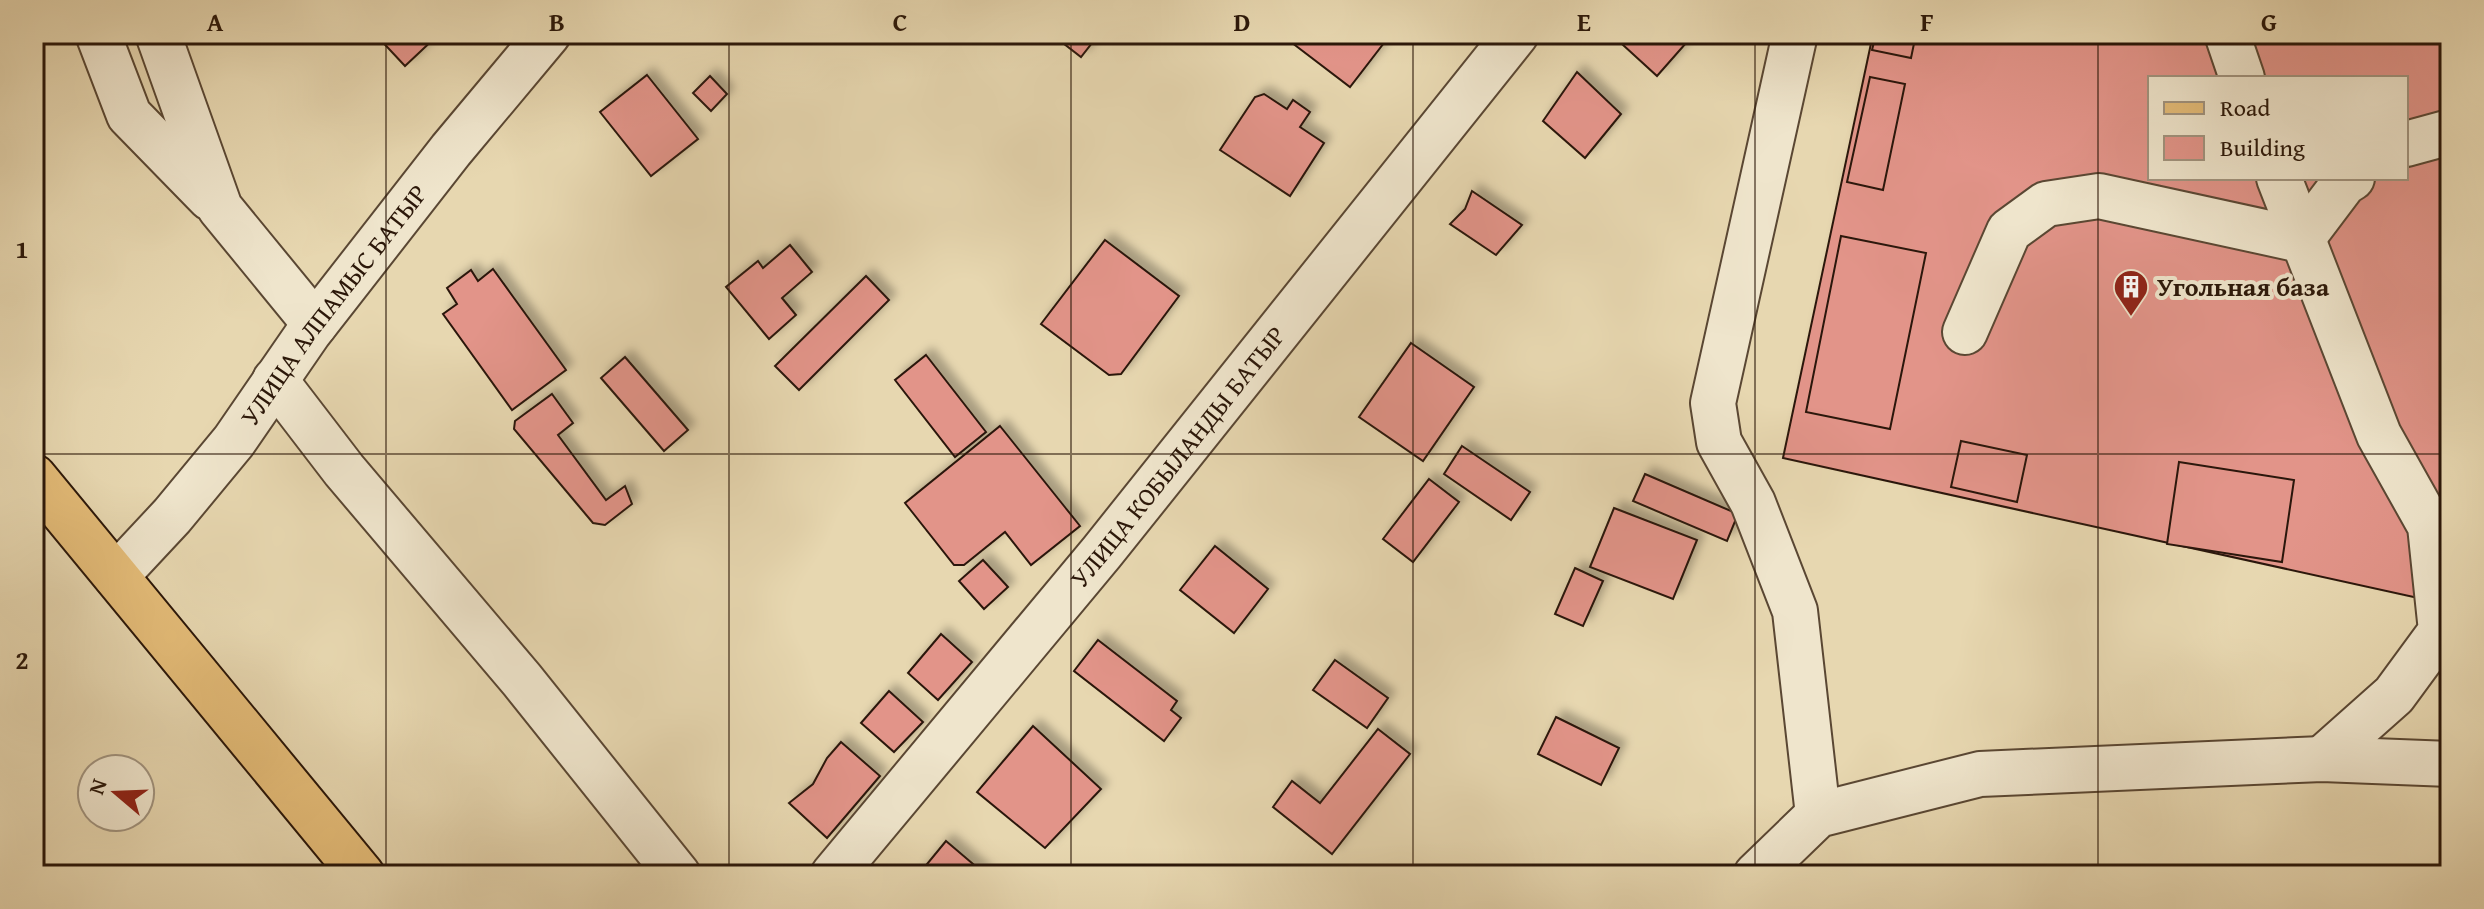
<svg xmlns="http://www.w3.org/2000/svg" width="2484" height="909" font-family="'Gentium Book Plus',serif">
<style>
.building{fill:#e29489;stroke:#2b1709;stroke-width:2;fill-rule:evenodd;filter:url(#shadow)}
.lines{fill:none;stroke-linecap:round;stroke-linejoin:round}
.minor-casing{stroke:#5a4733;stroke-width:48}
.major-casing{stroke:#2b1709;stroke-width:48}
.minor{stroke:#efe5cc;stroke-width:44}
.major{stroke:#e4bc78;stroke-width:44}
.grid{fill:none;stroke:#2b1709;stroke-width:2;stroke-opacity:0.55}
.labels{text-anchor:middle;stroke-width:8;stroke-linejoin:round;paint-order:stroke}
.poi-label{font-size:26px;font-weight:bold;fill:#2b1709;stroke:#efe5cc;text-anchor:start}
.street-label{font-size:26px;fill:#2b1709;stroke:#efe5cc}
.neatline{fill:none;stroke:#2b1709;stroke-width:3}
.grid-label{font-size:26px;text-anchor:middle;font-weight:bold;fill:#2b1709}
</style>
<defs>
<filter id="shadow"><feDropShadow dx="7" dy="-7" stdDeviation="4" flood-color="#0004"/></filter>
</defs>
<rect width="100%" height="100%" fill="#e7d7b0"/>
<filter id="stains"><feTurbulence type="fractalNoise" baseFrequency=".0025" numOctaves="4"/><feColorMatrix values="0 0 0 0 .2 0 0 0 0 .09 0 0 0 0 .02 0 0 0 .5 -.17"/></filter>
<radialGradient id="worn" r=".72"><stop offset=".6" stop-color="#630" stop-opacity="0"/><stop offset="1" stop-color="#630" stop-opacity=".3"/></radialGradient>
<!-- building -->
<g class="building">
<path d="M375 34H439L405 66Z"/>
<path d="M1063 34H1099L1081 57 1059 40Z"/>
<path d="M1284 34H1380L1387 39 1350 87 1283 36Z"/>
<path d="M1611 34H1694L1657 76Z"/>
<path d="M1873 34H2450V605L1783 458ZM2150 78H2406V178H2150Z"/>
<path d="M1876 34H1916L1911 58 1872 50Z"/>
<path d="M1577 72 1621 114 1585 158 1543 121Z"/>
<path d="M647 75 698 139 651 176 600 112Z"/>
<path d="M710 76 727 94 711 111 693 93Z"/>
<path d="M1870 77 1905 84 1883 190 1847 182Z"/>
<path d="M1264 94 1287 109 1293 100 1310 112 1300 127 1324 143 1290 196 1220 150 1255 97Z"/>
<path d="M1472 191 1522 225 1496 255 1450 224 1465 209Z"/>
<path d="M1841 236 1926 253 1890 429 1806 412Z"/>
<path d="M1105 240 1179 296 1121 374 1109 375 1041 324Z"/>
<path d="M790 245 812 272 782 298 796 315 769 339 726 287 758 261 763 268Z"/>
<path d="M493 269 566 370 512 410 443 314 457 304 447 288 471 270 478 281Z"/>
<path d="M866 276 889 300 799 390 775 366Z"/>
<path d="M1411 343 1474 387 1423 461 1359 417Z"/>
<path d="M926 355 986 432 955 457 895 380Z"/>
<path d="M625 357 688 430 664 451 601 378Z"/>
<path d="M552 394 573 423 558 435 606 500 625 486 632 504 605 525 593 523 514 429 515 421Z"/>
<path d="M1000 426 1080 526 1031 565 1005 532 964 565H954L905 503Z"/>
<path d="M1961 441 2027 455 2017 502 1951 487Z"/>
<path d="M1462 446 1530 492 1511 520 1444 474Z"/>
<path d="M2179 462 2294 480 2282 562 2167 544Z"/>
<path d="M1645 474 1738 514 1727 541 1633 501Z"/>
<path d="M1429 479 1459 502 1413 562 1383 539Z"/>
<path d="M1614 508 1697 540 1673 599 1590 567Z"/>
<path d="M1215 546 1268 589 1234 633 1180 590Z"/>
<path d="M983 560 1008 587 984 609 959 581Z"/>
<path d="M1575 568 1603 581 1583 626 1555 614Z"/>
<path d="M941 634 972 662 938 700 908 673Z"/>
<path d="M1098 640 1177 701 1171 710 1181 718 1164 741 1074 671Z"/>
<path d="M1335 660 1388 698 1367 728 1313 690Z"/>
<path d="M889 691 923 722 894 752 861 723Z"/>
<path d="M1556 717 1619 748 1601 785 1538 754Z"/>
<path d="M1033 726 1101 789 1045 848 977 792Z"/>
<path d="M1378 729 1410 754 1332 854 1273 807 1292 781 1320 803Z"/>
<path d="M841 742 880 776 827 838 789 803 813 784 827 758Z"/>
<path d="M946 841 986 875H918Z"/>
</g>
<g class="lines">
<defs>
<g id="minor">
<path d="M98 34 129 115 210 198"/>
<path d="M158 34 220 208 315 324"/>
<path d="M1795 34 1713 403 1719 442 1753 503 1795 611 1818 815"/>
<path d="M2227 34 2242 78"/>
<path d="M2406 144 2450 132"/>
<path d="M2279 178 2379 435 2430 526 2441 631 2394 695 2322 759"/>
<path d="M1965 332 2009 231 2046 204 2099 196 2301 240 2344 183 2352 178"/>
<path d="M275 380 344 470 522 680 678 875"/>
<path id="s1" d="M116 576 172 516 234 441 309 332 451 150 548 34"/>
<path id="s2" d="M833 875 1102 552 1516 34"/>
<path d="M1756 875 1818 815 1980 774 2322 759 2450 764"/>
</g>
<path id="major" d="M34 477 362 875"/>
</defs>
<!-- minor casing -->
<use href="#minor" class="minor-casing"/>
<!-- major casing -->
<use href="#major" class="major-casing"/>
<!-- minor -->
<use href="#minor" class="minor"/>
<!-- major -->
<use href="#major" class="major"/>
</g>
<!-- grid -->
<path class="grid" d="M386 34V875M729 34V875M1071 34V875M1413 34V875M1755 34V875M2098 34V875M34 454H2450"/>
<!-- icons -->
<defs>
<symbol id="building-pin" viewBox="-11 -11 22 30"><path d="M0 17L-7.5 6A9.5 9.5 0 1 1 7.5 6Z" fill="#8f2418" stroke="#efe5cc"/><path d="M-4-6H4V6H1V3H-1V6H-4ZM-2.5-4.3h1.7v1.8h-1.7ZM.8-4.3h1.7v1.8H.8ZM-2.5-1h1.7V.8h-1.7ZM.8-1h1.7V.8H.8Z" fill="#fff"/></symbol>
</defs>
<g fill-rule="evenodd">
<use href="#building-pin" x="2111" y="267" width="40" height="54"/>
</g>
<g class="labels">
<!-- poi labels -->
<g class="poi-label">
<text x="2157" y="296">Угольная база</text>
</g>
<!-- street labels -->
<g class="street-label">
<text dy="9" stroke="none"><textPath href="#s1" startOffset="348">УЛИЦА АЛПАМЫС БАТЫР</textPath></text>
<text dy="9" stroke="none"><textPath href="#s2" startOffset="542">УЛИЦА КОБЫЛАНДЫ БАТЫР</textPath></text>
</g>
</g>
<!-- margin -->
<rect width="2484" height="909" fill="none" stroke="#e7d7b0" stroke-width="88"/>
<!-- legend -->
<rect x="2148" y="76" width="260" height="104" fill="#efe5cc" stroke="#a1937e" stroke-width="2"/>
<rect x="2164" y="102" width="40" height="12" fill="#e4bc78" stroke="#a1937e" stroke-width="2"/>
<text x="2220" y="116" font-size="24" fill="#2b1709">Road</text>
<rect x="2164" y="136" width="40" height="24" fill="#e29489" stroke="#a1937e" stroke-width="2"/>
<text x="2220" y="156" font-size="24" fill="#2b1709">Building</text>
<!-- north arrow -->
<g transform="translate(116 793) rotate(289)"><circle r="38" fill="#efe5cc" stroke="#a1937e" stroke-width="2"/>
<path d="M0-6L14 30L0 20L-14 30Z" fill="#8f2418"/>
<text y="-12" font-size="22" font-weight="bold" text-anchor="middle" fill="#2b1709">N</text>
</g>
<rect x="44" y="44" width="2396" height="821" class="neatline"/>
<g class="grid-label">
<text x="215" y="31">A</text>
<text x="557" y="31">B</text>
<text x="900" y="31">C</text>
<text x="1242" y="31">D</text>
<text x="1584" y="31">E</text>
<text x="1927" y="31">F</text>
<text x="2269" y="31">G</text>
<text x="22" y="258">1</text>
<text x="22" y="669">2</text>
</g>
<rect width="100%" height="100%" filter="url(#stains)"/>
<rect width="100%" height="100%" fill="url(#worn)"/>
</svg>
